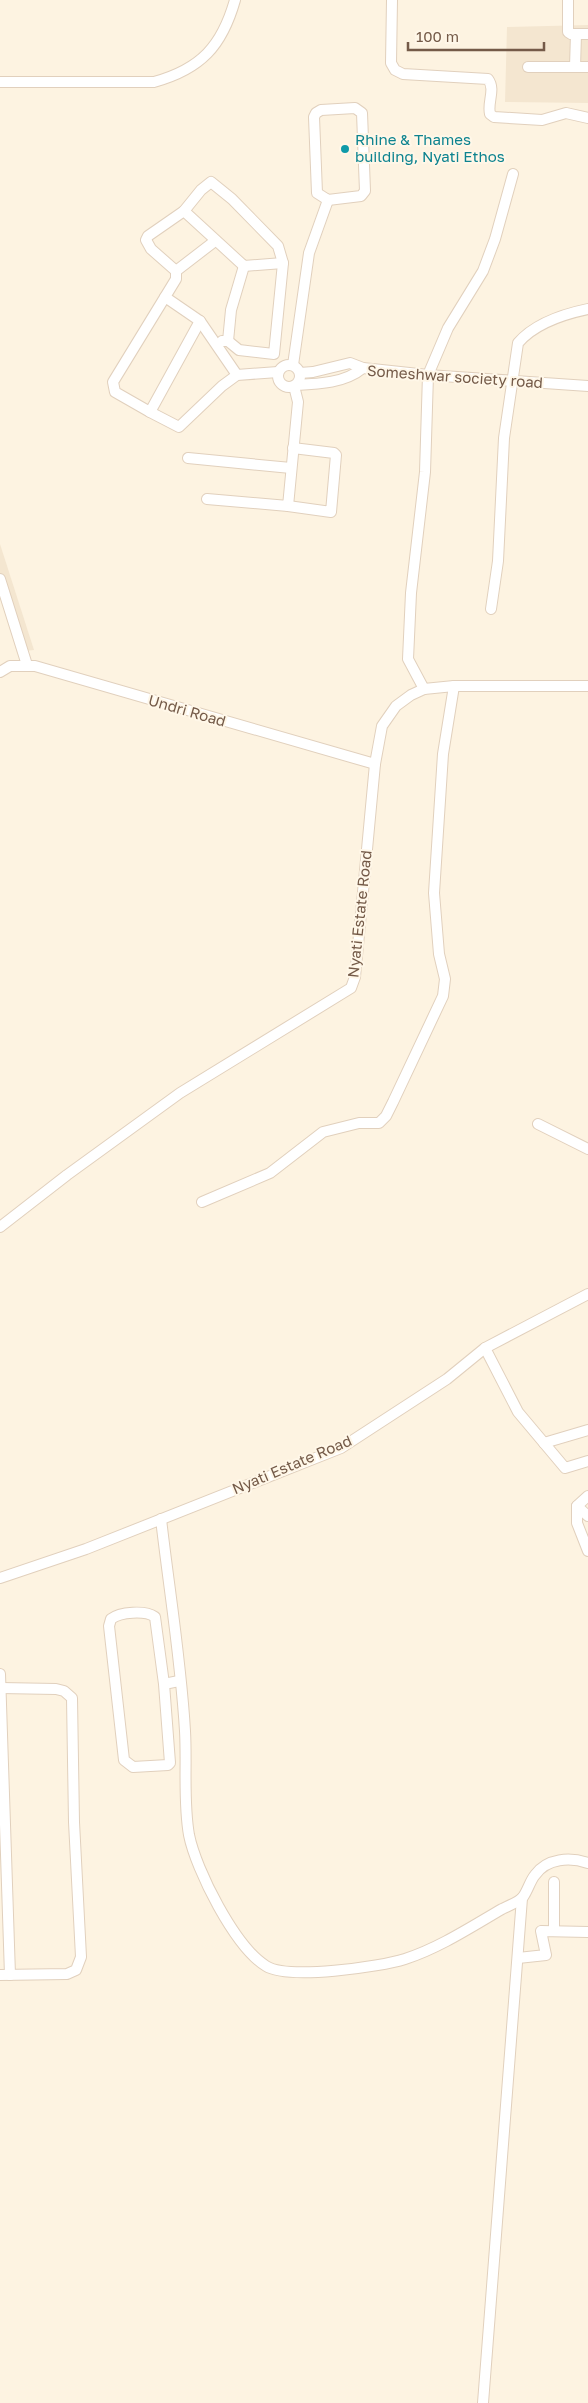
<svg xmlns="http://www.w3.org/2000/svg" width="588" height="2403" font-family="'Golos Text',sans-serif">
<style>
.residential{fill:#f4e6d0}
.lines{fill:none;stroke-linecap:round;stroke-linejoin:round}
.minor-casing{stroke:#e1d0bd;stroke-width:12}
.minor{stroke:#fff;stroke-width:10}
.culture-dot{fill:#0f9aa8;stroke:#fff7e8;stroke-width:2}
.labels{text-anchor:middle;stroke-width:4;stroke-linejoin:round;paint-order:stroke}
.culture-label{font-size:15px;fill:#0d838f;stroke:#fff7e8;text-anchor:start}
.street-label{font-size:15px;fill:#745a48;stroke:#fff7e8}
</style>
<rect width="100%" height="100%" fill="#fdf3e1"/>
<!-- residential -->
<g class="residential">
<path d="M588 25V103L505 102 507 27Z"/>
<path d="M0 544 34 650 17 652 0 597Z"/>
</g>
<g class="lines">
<defs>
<g id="minor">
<path d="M392 0 391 63 395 70 403 74 488 79C496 90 487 102 490 114L494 117 542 120 566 113 588 118"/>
<path d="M568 0V32L571 34H588"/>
<path d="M528 67H588"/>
<path d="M575 67 576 34"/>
<path d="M0 82H154C201 69 222 46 235 0"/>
<path d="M355 108 362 113 365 191 361 196 328 200 317 193 314 117 316 113 321 110Z"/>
<path d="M184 211 244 266 283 263"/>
<path d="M176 271 215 241"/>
<path d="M165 297 176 279V271L151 249 146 240 148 236 184 211 201 190 211 182 232 199 278 246 283 263 274 354 239 350 228 341"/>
<path d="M200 321 150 412 179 427 222 386 237 375 278 372"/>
<path d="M222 341H228L231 310 244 266"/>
<circle cx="289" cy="376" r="11"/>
<path d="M293 365 309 253 328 200"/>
<path d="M300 373 313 372 350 363 363 368 428 375 588 386"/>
<path d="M296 385C319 384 345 383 363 368"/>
<path d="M150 412 115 392 113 382 165 297 200 321 237 375"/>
<path d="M188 458 291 468"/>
<path d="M207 499 288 506 298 402 294 386"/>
<path d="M288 506 331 512 336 455 334 453 293 448"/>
<path d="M0 579 27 665"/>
<path d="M491 609 498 561 504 438 518 343C535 323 564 314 588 309"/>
<path d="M0 672 10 666H35L375 764"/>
<path d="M424 689 408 659 411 593 425 472 428 375 448 328 483 271 495 239 513 174"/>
<path d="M538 1124 588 1149"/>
<path d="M202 1202 270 1173 323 1132 359 1123H379L386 1116 393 1102 443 996 445 979 439 954 434 893 443 754 454 686"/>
<path d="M0 1227 67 1175 180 1093 351 988 355 977 375 764 382 726 396 706 411 695 424 689 454 686H588"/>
<path d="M485 1348 518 1412 565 1468 588 1461"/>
<path d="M544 1443 588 1430"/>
<path d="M588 1496 577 1506V1523L588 1551"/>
<path d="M577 1506 588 1516"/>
<path d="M161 1519C169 1589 181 1660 185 1731 187 1765 183 1801 189 1835 196 1870 235 1947 266 1966 288 1980 380 1967 405 1959 439 1948 471 1927 502 1909 508 1906 519 1902 523 1897 528 1890 530 1881 535 1875 547 1858 570 1857 588 1863"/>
<path d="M0 1578 86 1549 341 1448 447 1379 485 1348 588 1294"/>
<path d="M0 1674 10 1975"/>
<path d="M164 1684 155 1617C145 1610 120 1612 111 1619L109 1626 124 1760 133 1767 168 1765 170 1763 164 1684 179 1681"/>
<path d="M554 1931V1882"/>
<path d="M518 1958 546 1955 541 1931 588 1932"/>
<path d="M0 1975 67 1974 76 1970 81 1957 74 1822 72 1698 64 1691 56 1689 1 1688"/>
<path d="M483 2403 522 1898"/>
</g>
</defs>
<!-- minor casing -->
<use href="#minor" class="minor-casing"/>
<!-- minor -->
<use href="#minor" class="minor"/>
</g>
<!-- markers -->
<circle class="culture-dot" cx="345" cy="149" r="5"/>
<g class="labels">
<!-- culture labels -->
<g class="culture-label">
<text x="355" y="145">Rhine &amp; Thames<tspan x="355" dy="17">building, Nyati Ethos</tspan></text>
</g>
<!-- street labels -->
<g class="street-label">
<text transform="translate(455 377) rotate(4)" y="5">Someshwar society road</text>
<text transform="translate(187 711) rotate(16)" y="5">Undri Road</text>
<text transform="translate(360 914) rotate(-84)" y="5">Nyati Estate Road</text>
<text transform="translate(292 1465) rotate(-23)" y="5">Nyati Estate Road</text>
</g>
</g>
<!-- scale -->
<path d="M408 42v8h136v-8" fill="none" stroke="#745a48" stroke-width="2.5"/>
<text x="416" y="42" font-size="15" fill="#745a48" stroke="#fff7e8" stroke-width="4" paint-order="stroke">100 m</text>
</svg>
